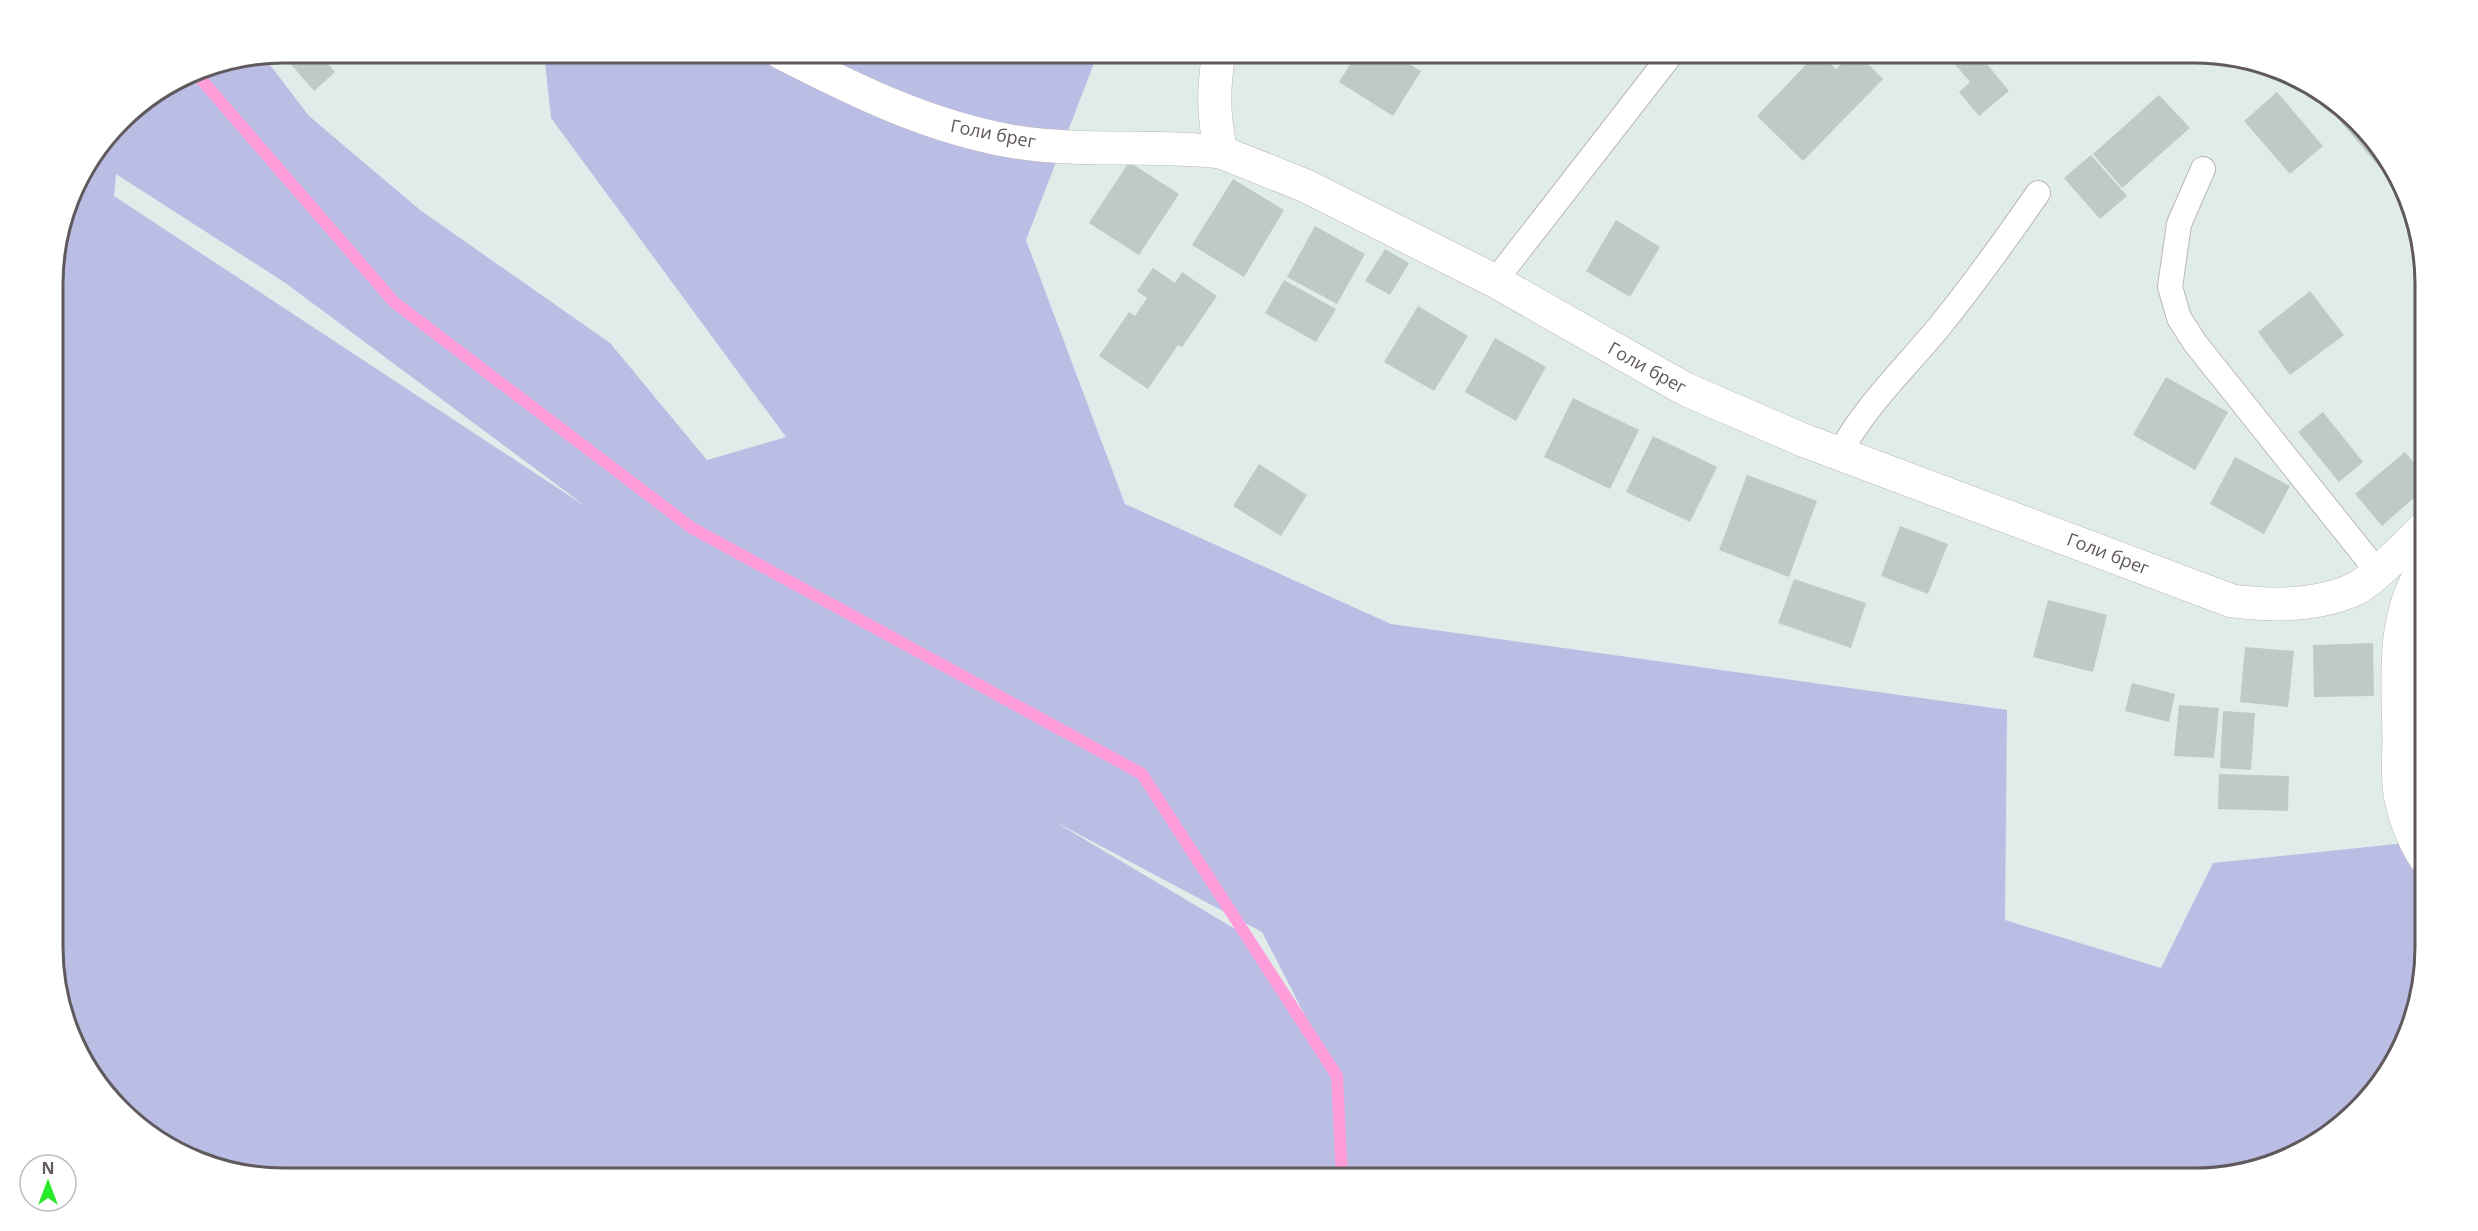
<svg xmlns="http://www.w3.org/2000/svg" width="2478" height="1231" font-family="'Open Sans',sans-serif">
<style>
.green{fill:#bbbee4;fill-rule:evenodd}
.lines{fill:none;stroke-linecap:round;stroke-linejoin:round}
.stream{stroke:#ff9dda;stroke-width:12}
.building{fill:#becac5}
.service-casing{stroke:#bdb6b9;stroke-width:26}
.minor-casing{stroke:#bdb6b9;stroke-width:34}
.service{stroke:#fff;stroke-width:24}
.minor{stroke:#fff;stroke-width:33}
.labels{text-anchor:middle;stroke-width:4.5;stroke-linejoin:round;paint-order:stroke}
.street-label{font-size:18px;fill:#61595d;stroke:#fff}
.rim{fill:none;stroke:#61595d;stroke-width:3}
</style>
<rect width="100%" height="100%" fill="#e0ece9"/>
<!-- green -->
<path class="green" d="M544 53H1098L1026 240 1125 504 1391 624 2007 710 2005 920 2161 968 2213 863 2415 842 2425 858V947L2402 1049 2368 1099 2322 1140 2268 1166 2209 1178H284L182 1155 100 1088 70 1035 55 978 53 269 77 181 131 110 196 70 264 57 309 116 420 210 610 343 707 460 786 437 551 118ZM116 174 284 282 588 508 114 196ZM1052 820 1262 932 1315 1035 1314 1040 1247 936Z"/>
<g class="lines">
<!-- stream -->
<path class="stream" d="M194 71 394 302 692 528 1142 774 1337 1076 1342 1178"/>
</g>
<!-- building -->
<g class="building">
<path d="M318 52 335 72 314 91 281 53Z"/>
<path d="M1287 52H1314L1306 65Z"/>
<path d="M1358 52H1390L1421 71 1393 116 1339 82Z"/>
<path d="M1818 52 1836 69 1853 52H1856L1883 79 1803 161 1757 116Z"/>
<path d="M1949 52H1977L2009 91 1979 116 1959 92 1970 82 1947 55Z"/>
<path d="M2277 92 2323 146 2290 174 2244 121Z"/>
<path d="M2159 95 2190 128 2122 188 2093 154Z"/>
<path d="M2329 98 2346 110 2386 155 2389 161 2380 168 2324 102Z"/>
<path d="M2091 155 2127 196 2100 219 2064 178Z"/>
<path d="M1129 162 1179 194 1139 255 1089 223Z"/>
<path d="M1233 179 1284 210 1244 277 1192 245Z"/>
<path d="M1616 220 1660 247 1630 297 1586 271Z"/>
<path d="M1315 226 1365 254 1337 304 1287 277Z"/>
<path d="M1385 249 1409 263 1390 295 1365 281Z"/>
<path d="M1153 268 1175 283 1182 272 1217 296 1182 347 1178 345 1148 389 1099 356 1129 312 1135 316 1147 298 1137 291Z"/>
<path d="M1284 280 1336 309 1316 342 1265 313Z"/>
<path d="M2310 291 2344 335 2290 375 2258 332Z"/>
<path d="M1418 306 1468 336 1434 391 1384 362Z"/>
<path d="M1495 338 1546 367 1516 421 1465 392Z"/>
<path d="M2166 377 2228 412 2195 470 2133 435Z"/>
<path d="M1573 398 1639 430 1610 489 1544 457Z"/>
<path d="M2323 412 2363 462 2339 482 2298 432Z"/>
<path d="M1653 436 1717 467 1690 522 1626 492Z"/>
<path d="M2405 452 2424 475V489L2382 526 2355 494Z"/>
<path d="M2235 457 2290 486 2264 534 2210 504Z"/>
<path d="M1259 464 1307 495 1281 536 1233 506Z"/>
<path d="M1747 475 1817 501 1789 577 1719 550Z"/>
<path d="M1900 526 1948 544 1928 594 1881 576Z"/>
<path d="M1794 579 1866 603 1851 648 1778 623Z"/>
<path d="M2048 600 2107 615 2093 672 2033 657Z"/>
<path d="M2373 643 2374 696 2314 697 2313 645Z"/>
<path d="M2245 647 2294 651 2288 707 2240 702Z"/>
<path d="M2132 683 2175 694 2169 722 2125 711Z"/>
<path d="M2179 705 2219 708 2214 758 2174 756Z"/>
<path d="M2223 711 2255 713 2251 770 2220 768Z"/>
<path d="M2219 774 2289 776 2288 811 2218 809Z"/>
</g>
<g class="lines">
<defs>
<g id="service">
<path d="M2203 169 2179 224 2170 287 2179 318 2195 343 2377 571"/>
<path d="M1495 281 1673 52"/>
<path d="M1839 454C1865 406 1905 368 1939 327 1974 284 2006 239 2038 193"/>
</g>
<g id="minor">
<path d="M780 52C854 90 927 126 1010 141 1080 153 1151 144 1221 152"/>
<path d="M1219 52C1213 91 1213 114 1221 152L1306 186 1495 281 1685 389 1803 440 2232 601C2272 606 2318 606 2355 589 2373 580 2409 543 2424 528"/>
<path d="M2424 568C2391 618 2398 681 2399 738 2399 756 2397 776 2400 794 2404 816 2413 839 2425 858"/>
</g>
</defs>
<!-- service casing -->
<use href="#service" class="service-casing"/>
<!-- minor casing -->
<use href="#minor" class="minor-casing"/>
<!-- service -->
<use href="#service" class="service"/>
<!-- minor -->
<use href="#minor" class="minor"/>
</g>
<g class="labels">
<!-- street labels -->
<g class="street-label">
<text transform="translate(993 134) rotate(11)" y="6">Голи брег</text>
<text transform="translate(1647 368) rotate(29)" y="6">Голи брег</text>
<text transform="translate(2108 554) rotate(21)" y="6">Голи брег</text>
</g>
</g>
<!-- crop -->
<path d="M0 0H2478V1231H0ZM284 63H2194A221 221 0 0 1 2415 284V947A221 221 0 0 1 2194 1168H284A221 221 0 0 1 63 947V284A221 221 0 0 1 284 63Z" fill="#fff" fill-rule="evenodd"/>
<path class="rim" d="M284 63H2194A221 221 0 0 1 2415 284V947A221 221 0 0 1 2194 1168H284A221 221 0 0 1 63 947V284A221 221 0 0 1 284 63Z"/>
<!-- north arrow -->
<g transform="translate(48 1183)"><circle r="28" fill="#ffffff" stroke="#c0bdbe" stroke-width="1.5"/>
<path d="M0-4.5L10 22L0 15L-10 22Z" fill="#28ea2b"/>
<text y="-9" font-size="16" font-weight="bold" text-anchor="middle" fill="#61595d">N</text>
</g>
</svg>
